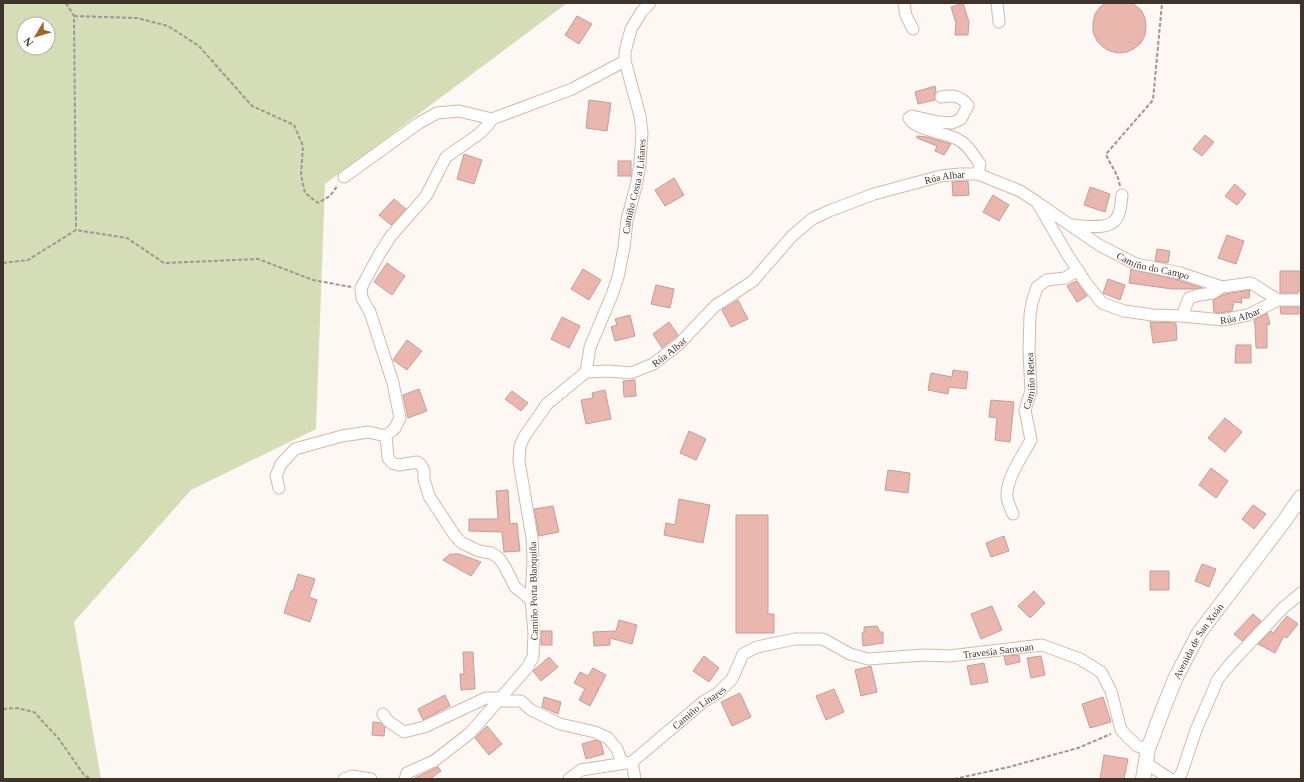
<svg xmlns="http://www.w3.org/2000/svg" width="1304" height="782" font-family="Georgia,serif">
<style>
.green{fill:#d5ddb7;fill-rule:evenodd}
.building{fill:#ebb6ad;stroke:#c19e98}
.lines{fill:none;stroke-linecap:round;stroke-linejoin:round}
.minor-casing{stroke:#d6b9a6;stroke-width:13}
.major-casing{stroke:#d6b9a6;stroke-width:16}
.path{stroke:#9e9690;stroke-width:2;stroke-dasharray:4 2;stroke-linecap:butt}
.minor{stroke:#fff;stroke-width:11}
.major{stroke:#fff;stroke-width:14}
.labels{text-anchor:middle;stroke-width:3.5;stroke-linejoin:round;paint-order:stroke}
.street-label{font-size:10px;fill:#3f342c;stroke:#fff}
</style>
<rect width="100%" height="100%" fill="#fef8f4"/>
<!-- green -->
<path class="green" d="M3 3H567L325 184 316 429 191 490 74 622 101 779H3ZM24 24H48V48H24Z"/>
<!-- building -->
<g class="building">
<path d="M963 3 969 22 968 35H955L956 23 951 7Z"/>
<path d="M1106 3H1132L1141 10 1145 18 1146 27 1145 35 1141 43 1135 48 1127 52 1118 53 1110 51 1103 47 1097 41 1093 32V23L1095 14 1100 7Z"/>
<path d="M577 16 592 24 579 44 565 35Z"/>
<path d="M935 86 936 92 934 95 935 100 918 104 915 92Z"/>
<path d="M589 100 611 103 607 131 586 128Z"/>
<path d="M1205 135 1214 142 1202 156 1193 149Z"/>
<path d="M917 136 927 137 951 144 944 155 935 151 937 146 917 138Z"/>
<path d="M464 154 482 160 474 184 457 179Z"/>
<rect x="618" y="161" width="13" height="15"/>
<path d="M674 178 684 195 665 206 655 190Z"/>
<path d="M968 181 969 195 953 196 952 182Z"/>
<path d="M1235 184 1246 194 1237 205 1225 196Z"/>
<path d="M1090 187 1110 194 1105 212 1084 205Z"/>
<path d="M993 195 1009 205 999 221 983 212Z"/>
<path d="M394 199 406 209 391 225 379 215Z"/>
<path d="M1227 235 1244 241 1236 264 1218 258Z"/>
<path d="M1157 249 1170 251 1168 263 1155 261Z"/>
<path d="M387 263 405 276 392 295 374 282Z"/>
<path d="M583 269 601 280 589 300 571 289Z"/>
<path d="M1131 269 1178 280 1202 288 1193 289H1172L1129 283Z"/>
<path d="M1280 271H1301V291H1298V293H1280Z"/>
<path d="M1108 279 1125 285 1120 300 1103 293Z"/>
<path d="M1076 281 1087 296 1077 302 1067 286Z"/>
<path d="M656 285 674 289 670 308 651 304Z"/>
<path d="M1250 290 1249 298H1241L1242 303 1234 302 1232 311 1219 313 1214 312 1213 300 1225 294Z"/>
<path d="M738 300 748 319 731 327 722 310Z"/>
<path d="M1280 307H1299V314H1281Z"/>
<path d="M1267 313 1270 324 1267 325V348H1256L1255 325 1254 320Z"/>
<path d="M630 315 635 336 615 341 611 327 617 325 615 319Z"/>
<path d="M562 317 580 326 569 348 551 339Z"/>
<path d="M669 322 678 335 662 348 653 334Z"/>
<path d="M1150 322 1176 323 1177 340 1153 343Z"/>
<path d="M407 340 422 351 407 370 393 360Z"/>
<path d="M1236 345H1251V363H1235Z"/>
<path d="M953 370 968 372 966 389 949 387 948 394 928 390 931 373 952 377Z"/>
<path d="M635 380 636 396 624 397 623 381Z"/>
<path d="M419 389 427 411 408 418 403 395Z"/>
<path d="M605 390 611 419 586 424 581 400 593 398 592 393Z"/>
<path d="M512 391 528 403 521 411 505 399Z"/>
<path d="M991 400 1014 402 1010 442 995 440 997 418 989 417Z"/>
<path d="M1225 418 1242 432 1225 452 1208 438Z"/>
<path d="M689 431 706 439 696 460 680 453Z"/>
<path d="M1211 468 1228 481 1216 498 1199 485Z"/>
<path d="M888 470 910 473 908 493 885 490Z"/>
<path d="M508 490 510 524 517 523 520 551 504 552 502 532 469 531V519H498L496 491Z"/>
<path d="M679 499 710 505 703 543 664 535 666 523 675 525Z"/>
<path d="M1253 505 1266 514 1254 529 1242 519Z"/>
<path d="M553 506 559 532 539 536 534 509Z"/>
<path d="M736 515H768V614H774V633H736Z"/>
<path d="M1004 536 1009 551 991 557 986 543Z"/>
<path d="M450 554H459L481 562 471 576 443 560Z"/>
<path d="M1202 564 1216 569 1209 587 1195 581Z"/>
<rect x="1150" y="571" width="19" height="19"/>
<path d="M298 574 315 579 309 597 317 600 310 622 284 613 291 591H293Z"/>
<path d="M1034 591 1045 603 1030 618 1018 606Z"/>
<path d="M992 606 1002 630 981 639 971 614Z"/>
<path d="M1253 614 1261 621 1242 641 1234 634Z"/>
<path d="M1287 616 1298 624 1287 638 1284 636 1275 653 1258 644 1271 631 1273 633Z"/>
<path d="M619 620 637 625 632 644 610 638V645L594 646 593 632 616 631Z"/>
<path d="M877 626 880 632H883V643L863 646 862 633H864V627Z"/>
<rect x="541" y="631" width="11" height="14"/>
<path d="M463 652H473L475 689 461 690 460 674H464Z"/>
<path d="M1019 655 1020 662 1006 665 1004 656Z"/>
<path d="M704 656 719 668 709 682 693 671Z"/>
<path d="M1041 656 1045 675 1031 678 1027 658Z"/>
<path d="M549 657 558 667 541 681 533 671Z"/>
<path d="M984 663 988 682 971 685 967 666Z"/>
<path d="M871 666 877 692 861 696 855 670Z"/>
<path d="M593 668 606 675 590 706 579 700 585 689 574 683 580 672 588 676Z"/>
<path d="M834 689 844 712 826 720 816 696Z"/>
<path d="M740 693 751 717 732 726 721 702Z"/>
<path d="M445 695 450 706 423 720 418 709Z"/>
<path d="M544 697 561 702 558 714 542 707Z"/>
<path d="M1103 697 1111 722 1090 728 1082 704Z"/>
<path d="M373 722 381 723 385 727 384 736 372 735Z"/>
<path d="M487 726 502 744 489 755 475 738Z"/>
<path d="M596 740 601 743 604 754 586 759 582 744Z"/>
<path d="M1104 755 1128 759 1124 779H1100Z"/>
<path d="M438 767 441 771 430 779H413Z"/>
</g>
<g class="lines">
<defs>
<g id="minor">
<path d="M904 3 906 16 913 29"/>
<path d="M997 3 999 22"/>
<path d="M941 97C953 95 959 95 968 105L961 119 952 123 938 122 912 116 909 118C915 130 946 133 957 139 968 144 973 155 980 164L978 174"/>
<path d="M344 177 419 123 437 113 459 111 492 119"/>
<path id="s1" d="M1041 205 1099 245 1136 264 1180 273 1222 287 1251 283 1278 300"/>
<path d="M1072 225C1087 226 1114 232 1119 213 1121 208 1121 201 1122 195"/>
<path d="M1182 316 1189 298 1199 295 1213 293 1222 287"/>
<path id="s2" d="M586 372 608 371 631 373 653 364 678 345 715 306 753 281 792 236 812 219 829 211 874 194 941 176 960 174H978L1020 191 1037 202 1067 254 1086 283 1102 303 1124 311 1153 315 1182 316 1222 320 1248 315 1278 300H1301"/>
<path id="s3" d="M586 372 590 347 612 295 618 277 624 248 627 220 636 186 640 164 642 133 640 116 625 61V52L631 29 642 11 650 3"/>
<path d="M386 436 388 458 392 463 399 465 417 462 421 465 424 471V479L429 496 455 536 462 543 479 551 491 553 499 558 505 567 515 587 531 600"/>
<path d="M279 488 276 476 281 464 295 449 342 436 368 432 386 436 395 428 400 418 393 383 370 312 362 298 361 288 380 253 391 236 426 196 446 157 479 134 488 125 492 119 572 89 625 61"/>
<path id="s4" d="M1013 514C1011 509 1007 502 1007 496 1006 479 1023 455 1031 440L1025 410 1031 391 1029 352 1030 315 1032 303 1037 287 1047 280 1065 278 1078 270"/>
<path d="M497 701H521L531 710 560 724 595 732 608 738 617 749 622 763"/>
<path d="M383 714 388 721 404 732 424 727 486 698H500"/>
<path d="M632 762 635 779"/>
<path d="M1146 763 1170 779"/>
<path d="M344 779 352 776 371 779"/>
<path d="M405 779 407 773 434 761 470 733 527 668 533 657 534 633 531 600 533 560 532 538 519 461 520 446 524 437 547 404 586 372"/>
<path id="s5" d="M569 779 581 770 632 762 703 702 718 693 732 679 743 654 757 647 795 639H823L850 654 868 659 924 655 949 656 1042 645 1080 659 1101 672 1111 691 1121 730 1137 746 1148 749"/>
<path d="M1176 779 1179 777 1182 772 1196 730 1218 679 1231 663 1283 608 1301 593"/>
</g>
<g id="major">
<path id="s6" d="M1143 779 1148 749 1165 704 1176 677 1199 633 1285 520 1301 497"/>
</g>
</defs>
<!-- minor casing -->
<use href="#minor" class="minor-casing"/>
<!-- major casing -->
<use href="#major" class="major-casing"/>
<!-- path -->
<g class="path">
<path d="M66 3 74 16 76 230"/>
<path d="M74 16 137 18 168 26 199 46 252 106 294 125 303 146 301 175 305 193 318 203 330 196 338 185"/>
<path d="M1120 186C1118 173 1110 165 1106 154L1153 100 1162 3"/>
<path d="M3 263 28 260 76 230 127 238 164 263 258 259 313 280 351 287"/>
<path d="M3 709 17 708 34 712 59 739 84 775 91 779"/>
<path d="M954 779 1009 767 1078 748 1111 734"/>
</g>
<!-- minor -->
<use href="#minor" class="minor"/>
<!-- major -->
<use href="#major" class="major"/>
</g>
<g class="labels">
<!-- street labels -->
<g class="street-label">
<text dy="4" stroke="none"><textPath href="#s2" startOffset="425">Rúa Albar</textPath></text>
<text dy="4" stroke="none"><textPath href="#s3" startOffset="193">Camiño Costa a Liñares</textPath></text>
<text dy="4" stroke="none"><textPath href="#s1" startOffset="129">Camiño do Campo</textPath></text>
<text dy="4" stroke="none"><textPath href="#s2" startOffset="785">Rúa Albar</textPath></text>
<text dy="4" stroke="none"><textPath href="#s2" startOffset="89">Rúa Albar</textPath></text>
<text dy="4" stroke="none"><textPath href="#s4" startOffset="141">Camiño Retea</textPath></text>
<text transform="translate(533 591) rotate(-91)" y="4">Camiño Porta Blanquiña</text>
<text dy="4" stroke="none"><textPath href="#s6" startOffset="150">Avenida de San Xoán</textPath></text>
<text dy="4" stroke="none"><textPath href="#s5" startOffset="487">Travesía Sanxoan</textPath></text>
<text dy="4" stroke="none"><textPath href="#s5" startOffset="153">Camiño Linares</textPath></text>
</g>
</g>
<!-- border -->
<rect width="1304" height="782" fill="none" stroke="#3f342c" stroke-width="8"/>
<!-- north arrow -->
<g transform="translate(36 36) rotate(232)"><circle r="19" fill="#ffffff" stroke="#b2aeab"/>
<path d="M0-3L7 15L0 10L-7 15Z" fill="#a3642c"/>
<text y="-6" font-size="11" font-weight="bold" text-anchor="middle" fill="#3f342c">N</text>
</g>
</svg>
